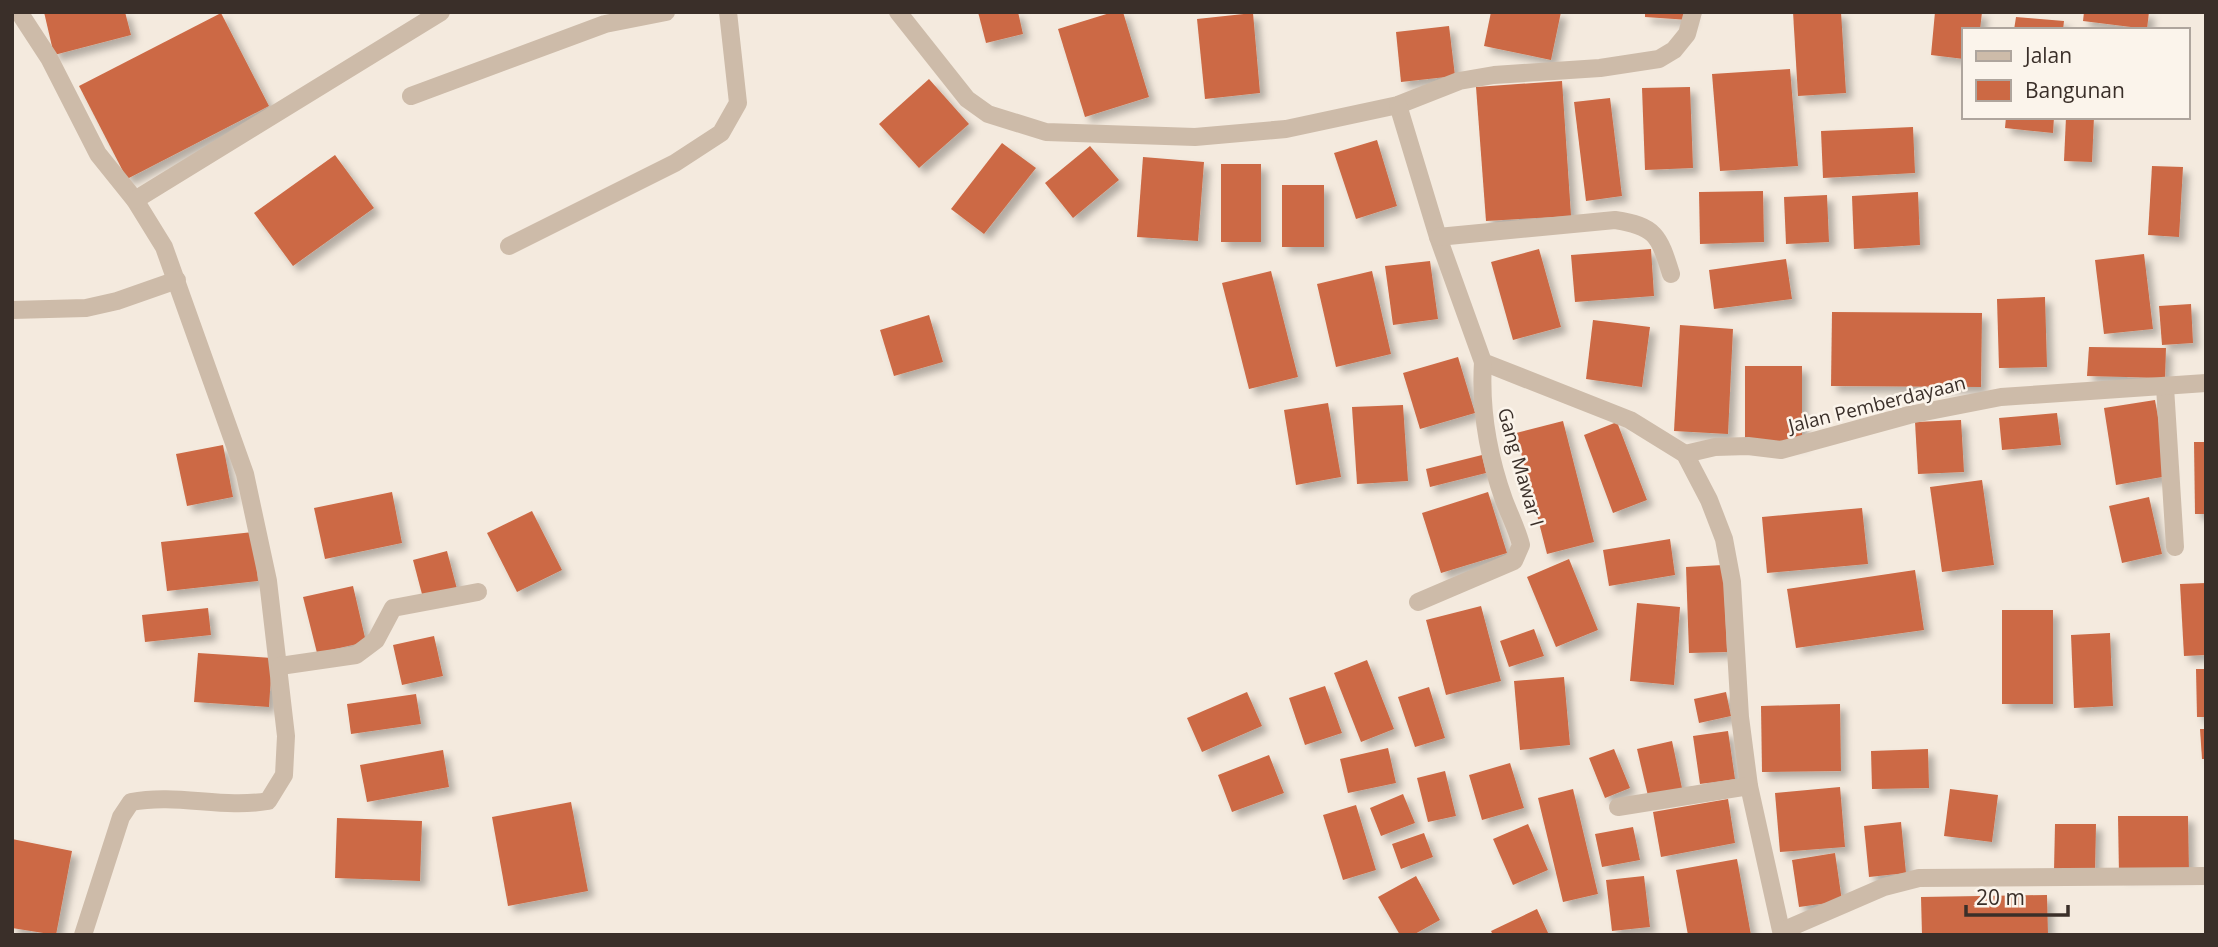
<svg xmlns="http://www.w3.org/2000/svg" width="2218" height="947" font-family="'Open Sans',sans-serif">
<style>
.building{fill:#cc6944;filter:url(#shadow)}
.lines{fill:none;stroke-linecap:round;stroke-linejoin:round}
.minor{stroke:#cdbba9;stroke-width:18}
.labels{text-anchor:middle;stroke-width:5;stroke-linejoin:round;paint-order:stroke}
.street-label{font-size:19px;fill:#3a2f29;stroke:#fbf4eb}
</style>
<defs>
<filter id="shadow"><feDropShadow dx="6" dy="6" stdDeviation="3.5" flood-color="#0004"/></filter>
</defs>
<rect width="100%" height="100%" fill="#f4eade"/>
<!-- building -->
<g class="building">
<path d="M44 12H125L131 35 54 55Z"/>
<path d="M978 12H1018L1023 34 986 43Z"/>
<path d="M1113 12H1123L1149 97 1085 117 1058 29Z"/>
<path d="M1491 12H1561L1551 60 1484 46Z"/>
<path d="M1645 12H1690L1689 20 1645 17Z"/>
<path d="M1793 12H1841L1846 93 1798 96Z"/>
<path d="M1935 12H1982L1980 30H1964V59L1931 55Z"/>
<path d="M2084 12H2149L2147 29 2083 21Z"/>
<path d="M221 13 269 106 127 179 79 86Z"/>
<path d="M1253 13 1260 93 1205 99 1197 19Z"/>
<path d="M2016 17 2064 21 2063 30H2014Z"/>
<path d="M1449 26 1455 76 1401 82 1396 32Z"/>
<path d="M1790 69 1798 166 1720 171 1712 74Z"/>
<path d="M929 79 969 124 919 168 879 124Z"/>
<path d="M1562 81 1571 216 1486 221 1476 87Z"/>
<path d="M1690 87 1693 168 1645 170 1642 88Z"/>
<path d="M1610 98 1622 196 1586 201 1574 102Z"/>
<path d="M2006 117H2054L2053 133 2005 128Z"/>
<path d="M2066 117H2094L2092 162 2064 161Z"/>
<path d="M1913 127 1915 173 1823 178 1821 131Z"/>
<path d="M1377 140 1397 206 1356 219 1334 153Z"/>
<path d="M1002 143 1036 168 984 234 951 209Z"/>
<path d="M1090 146 1119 180 1073 218 1045 183Z"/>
<path d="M335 155 374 208 293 266 254 213Z"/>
<path d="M1143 157 1204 162 1198 241 1137 237Z"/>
<rect x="1221" y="164" width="40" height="78"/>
<path d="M2152 166 2183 167 2179 237 2148 235Z"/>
<rect x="1282" y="185" width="42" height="62"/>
<path d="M1763 191 1764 242 1700 244 1699 192Z"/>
<path d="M1918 192 1920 245 1854 249 1852 196Z"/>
<path d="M1827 195 1829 242 1786 244 1784 197Z"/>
<path d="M1539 249 1561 327 1513 340 1491 262Z"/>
<path d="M1651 249 1654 296 1575 302 1571 255Z"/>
<path d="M2144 254 2153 329 2104 334 2095 260Z"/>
<path d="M1786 259 1792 299 1714 309 1709 270Z"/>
<path d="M1430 261 1438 319 1393 325 1385 266Z"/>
<path d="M1271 271 1298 377 1249 389 1222 283Z"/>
<path d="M1372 271 1391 354 1336 367 1317 284Z"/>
<path d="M2045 297 2047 367 1999 368 1997 299Z"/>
<path d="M2191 304 2193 343 2162 345 2159 306Z"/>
<path d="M1832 312 1982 313 1981 387 1831 386Z"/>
<path d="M929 315 943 362 894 376 880 330Z"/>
<path d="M1593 320 1650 327 1642 387 1586 379Z"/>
<path d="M1680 325 1733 329 1728 434 1674 431Z"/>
<path d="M2089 347 2166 348 2165 378 2087 376Z"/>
<path d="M1458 357 1475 413 1420 429 1403 373Z"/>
<rect x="1745" y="366" width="57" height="77"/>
<path d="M2155 400 2168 476 2116 485 2104 408Z"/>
<path d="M1328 403 1341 477 1296 485 1284 410Z"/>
<path d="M1403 405 1408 481 1357 484 1352 407Z"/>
<path d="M2057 413 2061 445 2002 450 1999 418Z"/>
<path d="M1961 420 1964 472 1918 474 1915 422Z"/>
<path d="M1563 421 1594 542 1547 554 1516 433Z"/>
<path d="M1617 422 1647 500 1613 513 1584 435Z"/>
<path d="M2194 442H2206V514H2195Z"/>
<path d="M223 445 233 497 187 506 176 454Z"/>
<path d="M1482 455 1486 473 1430 487 1426 469Z"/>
<path d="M1982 480 1994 565 1942 572 1930 487Z"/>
<path d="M392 492 402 543 325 559 314 508Z"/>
<path d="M1488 492 1507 553 1441 573 1422 513Z"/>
<path d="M2149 497 2162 554 2122 563 2109 506Z"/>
<path d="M1862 508 1868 564 1767 573 1762 517Z"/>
<path d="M532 511 562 570 517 592 487 533Z"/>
<path d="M253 532 258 581 167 591 161 542Z"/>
<path d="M1670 539 1675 575 1609 586 1603 550Z"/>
<path d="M447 551 457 589 423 598 413 560Z"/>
<path d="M1569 559 1598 630 1556 647 1527 577Z"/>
<path d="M1723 565 1727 652 1689 653 1686 567Z"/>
<path d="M1915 570 1924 630 1796 648 1787 589Z"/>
<path d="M2206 583V655L2184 656 2180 584Z"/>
<path d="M353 586 366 642 317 653 303 597Z"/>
<path d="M1637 603 1680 607 1674 685 1630 681Z"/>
<path d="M1481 606 1501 681 1446 695 1426 620Z"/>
<path d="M208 608 211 635 145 642 142 615Z"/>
<rect x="2002" y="610" width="51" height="94"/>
<path d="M1534 629 1544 656 1509 667 1500 641Z"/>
<path d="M2110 633 2113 706 2074 708 2071 635Z"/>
<path d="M434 636 443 676 402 685 393 645Z"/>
<path d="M198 653 272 658 269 707 194 702Z"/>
<path d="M1367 660 1394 729 1361 742 1334 673Z"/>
<path d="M2196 669H2206V717H2197Z"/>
<path d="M1564 677 1570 745 1520 750 1514 681Z"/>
<path d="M1325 686 1342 733 1305 745 1289 698Z"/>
<path d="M1429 687 1445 738 1415 747 1398 697Z"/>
<path d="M1247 692 1262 726 1202 752 1187 718Z"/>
<path d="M1726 692 1731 716 1699 723 1694 699Z"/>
<path d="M416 694 421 724 351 734 347 704Z"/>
<path d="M1840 704 1841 771 1762 772 1761 706Z"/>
<path d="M2200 729H2206V759H2202Z"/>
<path d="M1728 731 1735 779 1700 784 1693 736Z"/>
<path d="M1672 741 1683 793 1649 800 1637 749Z"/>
<path d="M1388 748 1396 783 1348 793 1340 759Z"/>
<path d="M1614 749 1630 788 1605 798 1589 758Z"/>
<path d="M1928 749 1929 788 1872 789 1871 751Z"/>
<path d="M443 750 449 787 367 802 360 765Z"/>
<path d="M1269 755 1284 793 1232 812 1218 775Z"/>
<path d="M1510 763 1524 808 1482 820 1469 775Z"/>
<path d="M1445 771 1456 816 1428 822 1417 778Z"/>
<path d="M1840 787 1845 847 1780 852 1775 793Z"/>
<path d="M1573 789 1598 894 1563 902 1538 798Z"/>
<path d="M1950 789 1998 795 1992 842 1944 836Z"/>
<path d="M1403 794 1415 823 1381 836 1370 808Z"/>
<path d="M1728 799 1735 843 1661 857 1653 812Z"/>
<path d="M571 802 588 891 508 906 492 817Z"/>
<path d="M1356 805 1376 870 1343 880 1323 815Z"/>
<path d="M2118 816H2188L2189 874 2119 875Z"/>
<path d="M337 818 422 821 420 881 335 878Z"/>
<path d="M1901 822 1906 873 1869 877 1864 826Z"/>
<path d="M1528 824 1548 870 1513 885 1493 839Z"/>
<path d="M2055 824H2096L2095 871H2054Z"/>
<path d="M1633 827 1640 860 1602 867 1595 834Z"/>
<path d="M1424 833 1433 857 1401 869 1392 844Z"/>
<path d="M12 839 72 851 56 935 12 928Z"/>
<path d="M1835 853 1842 901 1799 907 1792 860Z"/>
<path d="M1737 859 1751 935H1688L1676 870Z"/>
<path d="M1416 876 1440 920 1413 935H1400L1378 897Z"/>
<path d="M1644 876 1650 927 1612 931 1606 880Z"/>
<path d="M2047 895 2048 935H1922L1921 897Z"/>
<path d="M1537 909 1549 935H1493L1491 931Z"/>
</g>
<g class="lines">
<!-- minor -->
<g class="minor">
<path d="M19 12 49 58 98 154 135 200 164 247 245 474 268 581 286 736 284 775 268 801C222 809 177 793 131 802L121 817 83 935"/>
<path d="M898 12 967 99 988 114 1046 132 1195 137 1286 129 1398 105 1459 81 1494 75 1600 68 1659 59 1674 50 1687 34 1693 12"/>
<path d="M411 96 605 24 666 12"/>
<path d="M1398 105 1438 237 1483 362 1630 420 1685 454 1709 500 1724 539 1732 582 1740 717 1749 786 1782 935"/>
<path d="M135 200 441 12"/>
<path d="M1438 237 1615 220C1655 226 1659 235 1671 274"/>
<path d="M509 246 675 163 721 133 738 103 728 12"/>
<path d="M12 310 86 308 117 301 177 280"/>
<path d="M2165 387 2175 547"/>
<path d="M1685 454 1715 447 1748 446 1781 450 1909 415 2001 397 2206 383"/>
<path d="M1418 602 1514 561 1521 545C1517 529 1510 516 1504 500 1488 455 1480 409 1483 362"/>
<path d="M280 666 356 655 376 640 393 608 478 592"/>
<path d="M1618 807 1749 786"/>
<path d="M1782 931 1884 887 1919 878 2206 876"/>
</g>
</g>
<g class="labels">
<!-- street labels -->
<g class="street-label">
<text transform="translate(1877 404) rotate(-14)" y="7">Jalan Pemberdayaan</text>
<text transform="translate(1521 467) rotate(74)" y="7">Gang Mawar I</text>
</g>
</g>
<!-- border -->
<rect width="2218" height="947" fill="none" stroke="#3a2f29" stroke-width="28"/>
<!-- legend -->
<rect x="1962" y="28" width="228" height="91" fill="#fbf4eb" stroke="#aea59d" stroke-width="2"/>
<rect x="1976" y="51" width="35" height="10" fill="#cdbba9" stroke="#aea59d" stroke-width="2"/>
<text x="2025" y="63" font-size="21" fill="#3a2f29">Jalan</text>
<rect x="1976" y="80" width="35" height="21" fill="#cc6944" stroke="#aea59d" stroke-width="2"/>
<text x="2025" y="98" font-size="21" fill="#3a2f29">Bangunan</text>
<!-- scale -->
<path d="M1966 905v10h102v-10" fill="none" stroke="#3a2f29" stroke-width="3.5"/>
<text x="1976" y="905" font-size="21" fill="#3a2f29" stroke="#fbf4eb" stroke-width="5" paint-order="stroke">20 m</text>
</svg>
